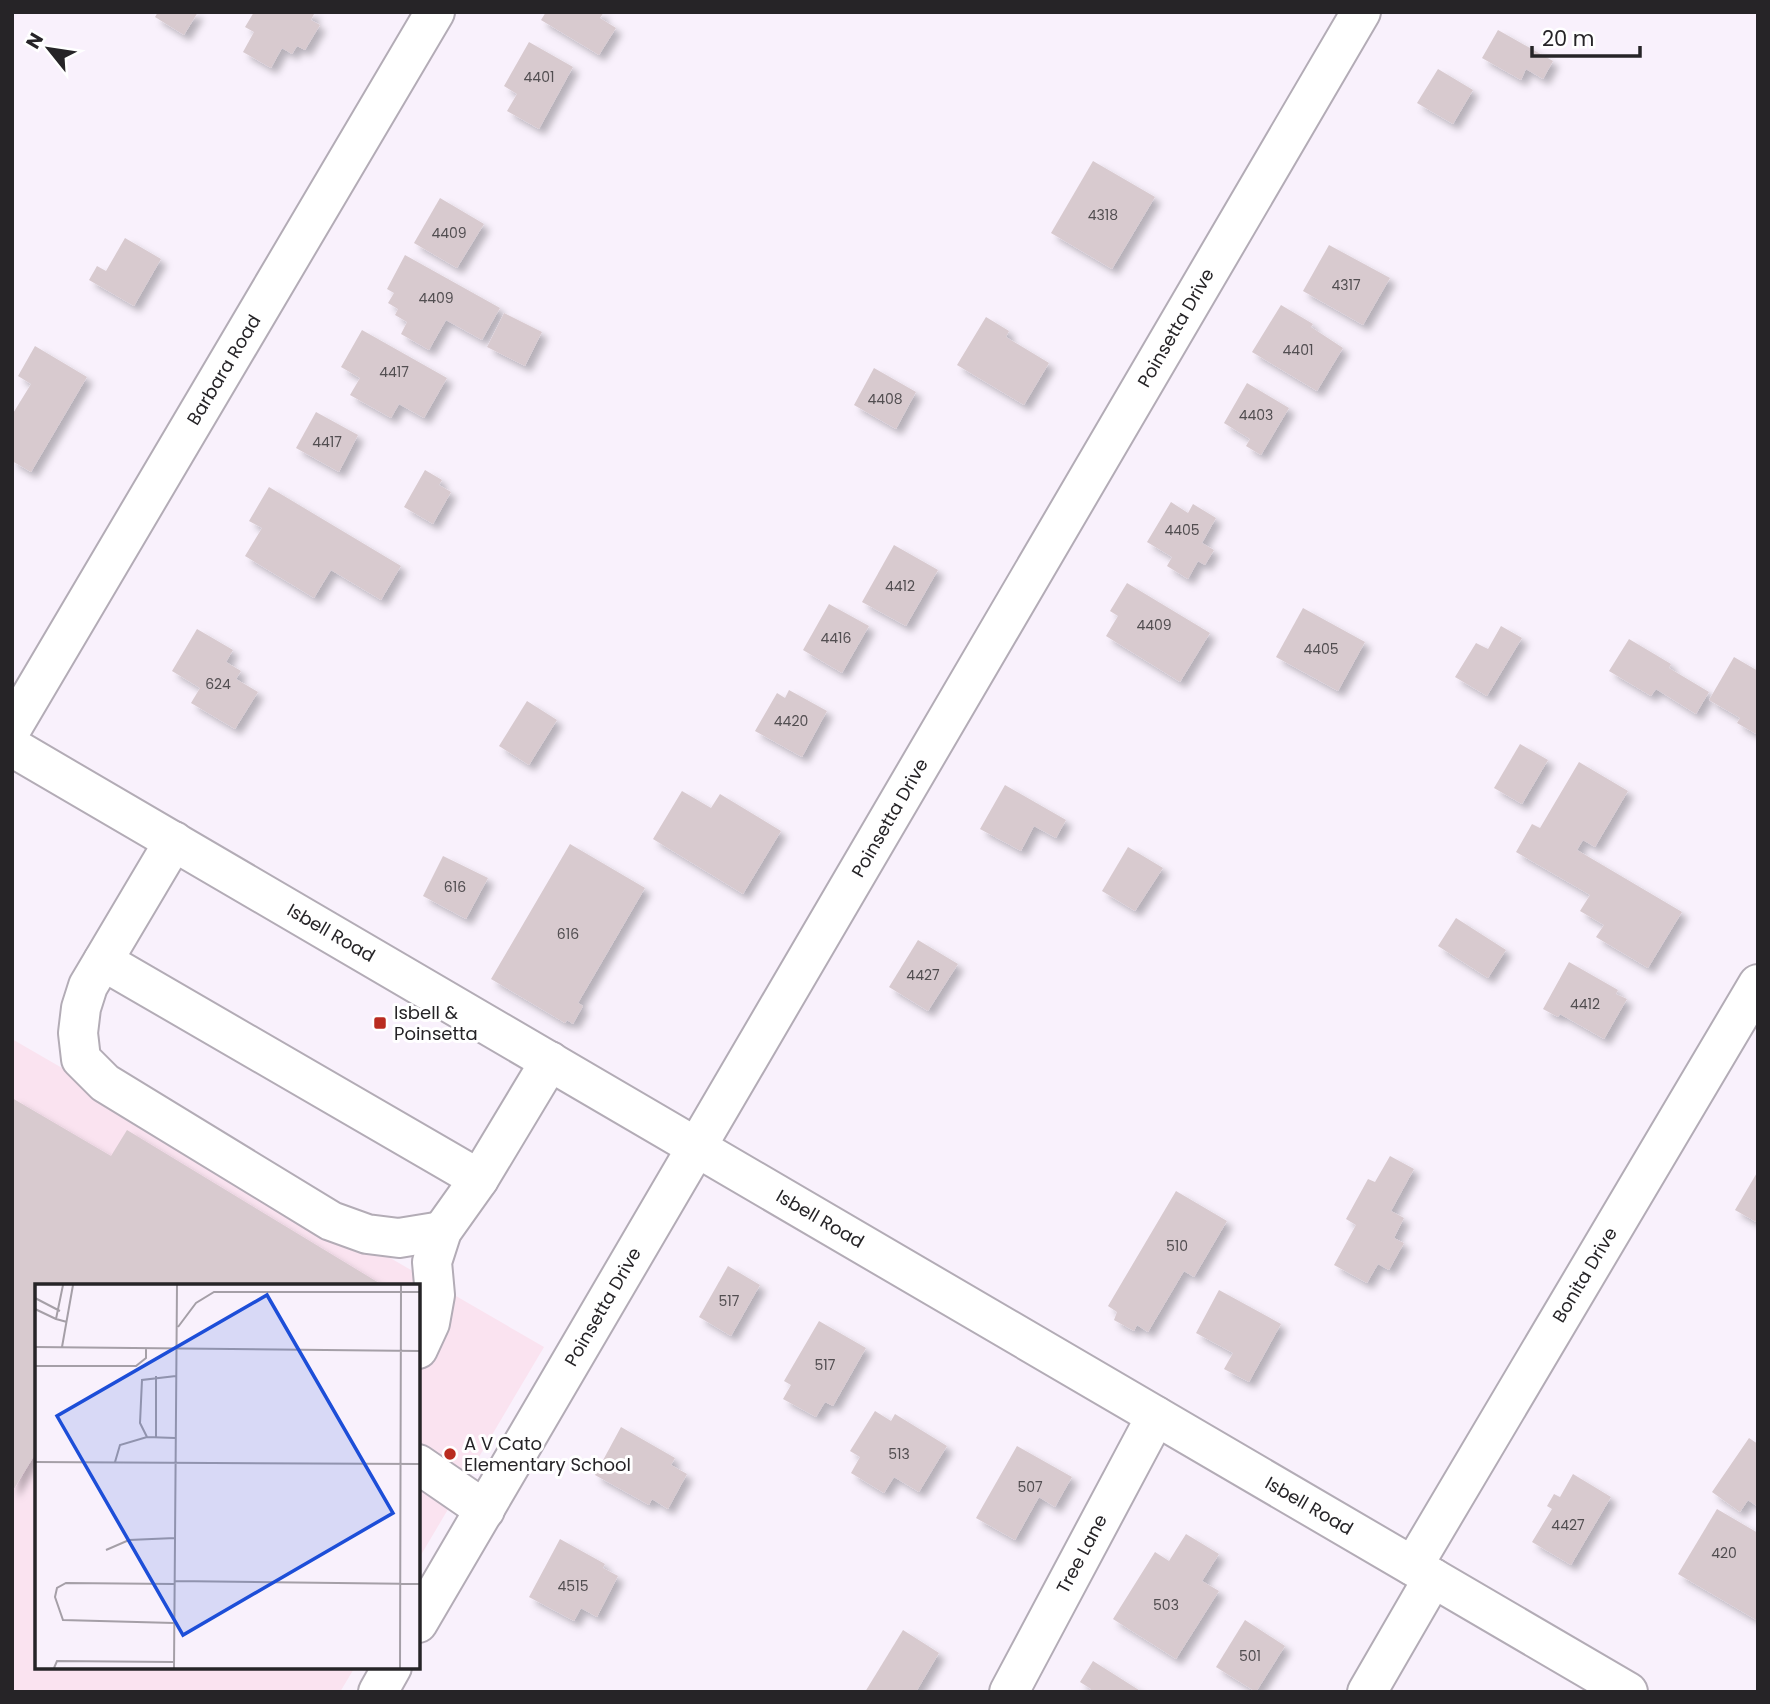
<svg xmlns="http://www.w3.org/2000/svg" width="1770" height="1704" font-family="Poppins,sans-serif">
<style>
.education{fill:#fae3f0}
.building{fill:#d8cacf;filter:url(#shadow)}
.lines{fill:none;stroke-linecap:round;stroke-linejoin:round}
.minor-casing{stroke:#b3acb6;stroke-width:42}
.minor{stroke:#fff;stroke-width:38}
.poi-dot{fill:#b92b1f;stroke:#fff;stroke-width:2.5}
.labels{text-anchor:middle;stroke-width:6;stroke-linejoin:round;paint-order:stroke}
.number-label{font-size:14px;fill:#524e51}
.street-label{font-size:18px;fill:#262427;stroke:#fff}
.poi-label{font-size:18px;fill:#262427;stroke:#fff;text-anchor:start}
.inset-road{fill:none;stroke:#a59fa7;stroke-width:2}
.view{fill:#1d4ed8;fill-opacity:0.15;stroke:#1d4ed8;stroke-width:3.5}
.inset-edge{fill:none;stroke:#262427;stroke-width:3.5}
</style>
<defs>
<filter id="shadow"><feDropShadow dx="6" dy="6" stdDeviation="3.5" flood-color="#0004"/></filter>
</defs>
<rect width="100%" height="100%" fill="#f9f1fc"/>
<!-- education -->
<path class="education" d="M12 1039 544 1347 418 1560V1286H37V1667H355L340 1692H12Z"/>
<!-- building -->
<g class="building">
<path d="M158 12H198L184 35 155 17Z"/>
<path d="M254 12H315L311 20 320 25 305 50 297 46 292 54 282 48 271 68 243 52 254 32 245 27Z"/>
<path d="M546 12H604L600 18 616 28 599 55 541 20Z"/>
<path d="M1498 30 1553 61 1543 79 1526 69 1521 80 1482 58Z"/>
<path d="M529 42 573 67 539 129 507 111 517 94 504 86Z"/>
<path d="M1438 69 1473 90 1453 124 1417 103Z"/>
<path d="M1093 161 1155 197 1112 269 1051 233Z"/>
<path d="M440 198 484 224 457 268 414 243Z"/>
<path d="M125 238 161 259 134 306 89 280 97 266 106 271Z"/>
<path d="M1329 245 1390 278 1363 325 1303 291Z"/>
<path d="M405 255 500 308 482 340 446 320 429 350 401 334 407 322 395 315 398 309 388 303 394 293 387 289Z"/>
<path d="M1281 305 1313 324 1311 327 1343 348 1317 391 1252 352Z"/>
<path d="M504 313 542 332 525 366 487 347Z"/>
<path d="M986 317 1009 331 1006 337 1049 363 1024 405 957 365Z"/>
<path d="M362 330 447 378 424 418 399 404 391 418 350 395 360 378 341 367Z"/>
<path d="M35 346 87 377 31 472 12 461V415L31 384 18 376Z"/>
<path d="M874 368 916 392 896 429 854 405Z"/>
<path d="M1247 383 1289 408 1261 455 1246 446 1250 439 1224 423Z"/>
<path d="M316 412 358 435 339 472 296 448Z"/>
<path d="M425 470 442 480 439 485 451 492 433 524 404 507Z"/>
<path d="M269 487 401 566 381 600 331 570 314 598 245 556 262 528 249 521Z"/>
<path d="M1171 502 1188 513 1193 504 1216 518 1202 543 1214 550 1205 565 1198 561 1188 579 1167 566 1172 557 1147 542Z"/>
<path d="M894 545 938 570 906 626 862 602Z"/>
<path d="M1127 583 1210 633 1180 682 1106 636 1118 616 1110 611Z"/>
<path d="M829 604 869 626 842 673 803 650Z"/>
<path d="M1303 608 1365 642 1338 691 1276 657Z"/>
<path d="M1501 626 1522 638 1487 696 1455 677 1476 643 1488 649Z"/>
<path d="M197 629 233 650 226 662 241 671 236 679 258 692 235 729 191 703 200 688 172 671Z"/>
<path d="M1629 639 1671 664 1669 668 1709 692 1696 714 1656 689 1651 696 1609 671Z"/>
<path d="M1734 657 1758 671V735L1737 723 1740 718 1709 700Z"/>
<path d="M789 690 827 711 802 757 755 731 777 693 785 698Z"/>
<path d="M527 701 557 720 529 765 499 746Z"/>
<path d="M1520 744 1548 760 1522 804 1494 788Z"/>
<path d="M1579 762 1628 791 1595 847 1583 840 1577 850 1682 912 1648 968 1596 937 1604 925 1580 911 1590 895 1516 852 1532 824 1540 828Z"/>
<path d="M1005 785 1066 820 1056 838 1034 826 1021 851 980 829Z"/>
<path d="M682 791 711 808 720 794 781 831 743 894 653 839Z"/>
<path d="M570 844 645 888 578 1003 583 1006 573 1024 567 1020 565 1023 491 979Z"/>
<path d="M1128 847 1163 868 1135 911 1102 891Z"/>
<path d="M443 856 488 878 466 919 423 896Z"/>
<path d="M1456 918 1506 950 1488 978 1438 946Z"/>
<path d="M918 940 958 964 928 1011 889 987Z"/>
<path d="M1569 962 1618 990 1616 994 1627 999 1604 1039 1560 1014 1558 1017 1543 1009Z"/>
<path d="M12 1098 111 1156 127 1130 384 1286H37V1451L12 1492Z"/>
<path d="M1390 1156 1414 1169 1391 1211 1404 1218 1394 1238 1404 1243 1389 1270 1378 1264 1367 1283 1334 1265 1356 1225 1346 1219 1368 1179 1375 1182Z"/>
<path d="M1758 1171V1223L1735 1210Z"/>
<path d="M1176 1191 1227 1221 1194 1277 1184 1271 1148 1332 1137 1325 1134 1331 1114 1320 1117 1312 1108 1306Z"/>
<path d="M728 1266 760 1285 731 1336 699 1317Z"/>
<path d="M1219 1290 1281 1324 1249 1382 1224 1369 1233 1353 1196 1333Z"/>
<path d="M819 1321 866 1348 833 1406 825 1402 816 1417 783 1399 791 1385 784 1381Z"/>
<path d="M875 1411 891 1421 895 1414 947 1446 919 1492 894 1477 884 1493 851 1473 860 1457 850 1451Z"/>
<path d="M621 1427 675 1458 671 1465 687 1474 668 1509 652 1499 649 1505 595 1475Z"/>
<path d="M1749 1438 1758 1444V1507L1748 1500 1740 1512 1712 1492Z"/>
<path d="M1017 1446 1072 1477 1055 1507 1039 1497 1015 1540 976 1518Z"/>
<path d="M1573 1474 1611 1497 1571 1565 1532 1542 1552 1509 1547 1506 1554 1494 1560 1497Z"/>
<path d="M1717 1509 1758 1533V1621L1678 1574Z"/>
<path d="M1186 1534 1219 1554 1202 1581 1219 1591 1176 1659 1113 1619 1155 1552 1169 1561Z"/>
<path d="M560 1539 605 1564 603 1568 618 1576 597 1617 581 1608 574 1621 529 1597Z"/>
<path d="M1245 1620 1285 1646 1256 1692 1216 1667Z"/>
<path d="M903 1630 939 1653 916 1692H865Z"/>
<path d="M1093 1661 1142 1692H1089L1091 1689 1080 1682Z"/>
</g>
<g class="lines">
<defs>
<g id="minor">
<path d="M12 728 435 12"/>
<path d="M12 747 1628 1692"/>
<path d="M174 841 88 986 81 1008 78 1033 81 1059 105 1083 331 1221 367 1234 399 1238 442 1231"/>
<path d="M103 961 479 1179"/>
<path d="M418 1349 430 1323 435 1295 432 1262 442 1231 479 1179 550 1061"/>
<path d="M418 1464 485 1510"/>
<path d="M1413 1566 1758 984"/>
<path d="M418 1623 1361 12"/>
<path d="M378 1692 392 1667"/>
<path d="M1009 1692 1156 1416"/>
<path d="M1367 1692 1433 1578"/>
</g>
</defs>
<!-- minor casing -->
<use href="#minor" class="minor-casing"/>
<!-- minor -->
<use href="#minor" class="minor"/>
</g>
<!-- markers -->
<g class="poi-dot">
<rect x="373" y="1016" width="14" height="14" rx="3.5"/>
<circle cx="450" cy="1454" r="7"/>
</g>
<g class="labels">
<!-- number labels -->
<g class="number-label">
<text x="539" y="82">4401</text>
<text x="1103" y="220">4318</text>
<text x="449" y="238">4409</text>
<text x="1346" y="290">4317</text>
<text x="436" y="303">4409</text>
<text x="1298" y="355">4401</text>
<text x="394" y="377">4417</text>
<text x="885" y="404">4408</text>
<text x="1256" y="420">4403</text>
<text x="327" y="447">4417</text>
<text x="1182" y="535">4405</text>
<text x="900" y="591">4412</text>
<text x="1154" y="630">4409</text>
<text x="836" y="643">4416</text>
<text x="1321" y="654">4405</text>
<text x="218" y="689">624</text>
<text x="791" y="726">4420</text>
<text x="455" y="892">616</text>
<text x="568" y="939">616</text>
<text x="923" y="980">4427</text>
<text x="1585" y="1009">4412</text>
<text x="1177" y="1251">510</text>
<text x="729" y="1306">517</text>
<text x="825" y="1370">517</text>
<text x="899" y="1459">513</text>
<text x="1030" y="1492">507</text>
<text x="1568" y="1530">4427</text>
<text x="1724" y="1558">420</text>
<text x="573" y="1591">4515</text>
<text x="1166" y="1610">503</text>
<text x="1250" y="1661">501</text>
</g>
<!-- street labels -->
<g class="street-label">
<text transform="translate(1176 328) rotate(-60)" y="6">Poinsetta Drive</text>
<text transform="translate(224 370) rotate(-59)" y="6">Barbara Road</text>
<text transform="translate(890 818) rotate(-60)" y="6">Poinsetta Drive</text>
<text transform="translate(331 933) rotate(30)" y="6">Isbell Road</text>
<text transform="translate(820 1219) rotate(30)" y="6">Isbell Road</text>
<text transform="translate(1585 1275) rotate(-59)" y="6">Bonita Drive</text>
<text transform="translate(603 1307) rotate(-60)" y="6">Poinsetta Drive</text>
<text transform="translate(1309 1506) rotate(30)" y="6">Isbell Road</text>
<text transform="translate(1082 1554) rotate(-62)" y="6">Tree Lane</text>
</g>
<!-- poi labels -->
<g class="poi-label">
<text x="394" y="1019">Isbell &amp;<tspan x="394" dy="21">Poinsetta</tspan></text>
<text x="464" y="1450">A V Cato<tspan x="464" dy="21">Elementary School</tspan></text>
</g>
</g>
<!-- overview -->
<g transform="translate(35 1284)">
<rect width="385" height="385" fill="#f9f1fc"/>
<path class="inset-road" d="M28 1 21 35 32 38M0 14 25 27M0 25 21 35M143 43 161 19 179 8H385M0 63 385 67M27 63 38 1M0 82H101L111 74V64M112 153 105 139 107 96 141 92M121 154V92M0 178 385 180M80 178 85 161 112 153 140 154M71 266 94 256 140 254M139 297 385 300M139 339 28 336 20 313 22 304 31 299 139 300M19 384 22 377 139 378M139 384 142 1M365 384 366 1"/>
<path class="view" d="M232 11 358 229 148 351 22 132Z"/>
<rect width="385" height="385" class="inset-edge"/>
</g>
<!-- border -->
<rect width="1770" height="1704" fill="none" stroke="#262427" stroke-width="28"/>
<!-- north arrow -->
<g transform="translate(49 49) rotate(300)" stroke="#ffffff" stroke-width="5" paint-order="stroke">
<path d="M0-5L12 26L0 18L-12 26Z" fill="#262427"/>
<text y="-10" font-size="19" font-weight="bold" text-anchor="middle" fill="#262427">N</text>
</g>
<!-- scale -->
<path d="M1532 46v10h108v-10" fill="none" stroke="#262427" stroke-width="3.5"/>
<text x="1542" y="46" font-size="21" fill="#262427" stroke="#ffffff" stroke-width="5" paint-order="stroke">20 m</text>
</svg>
